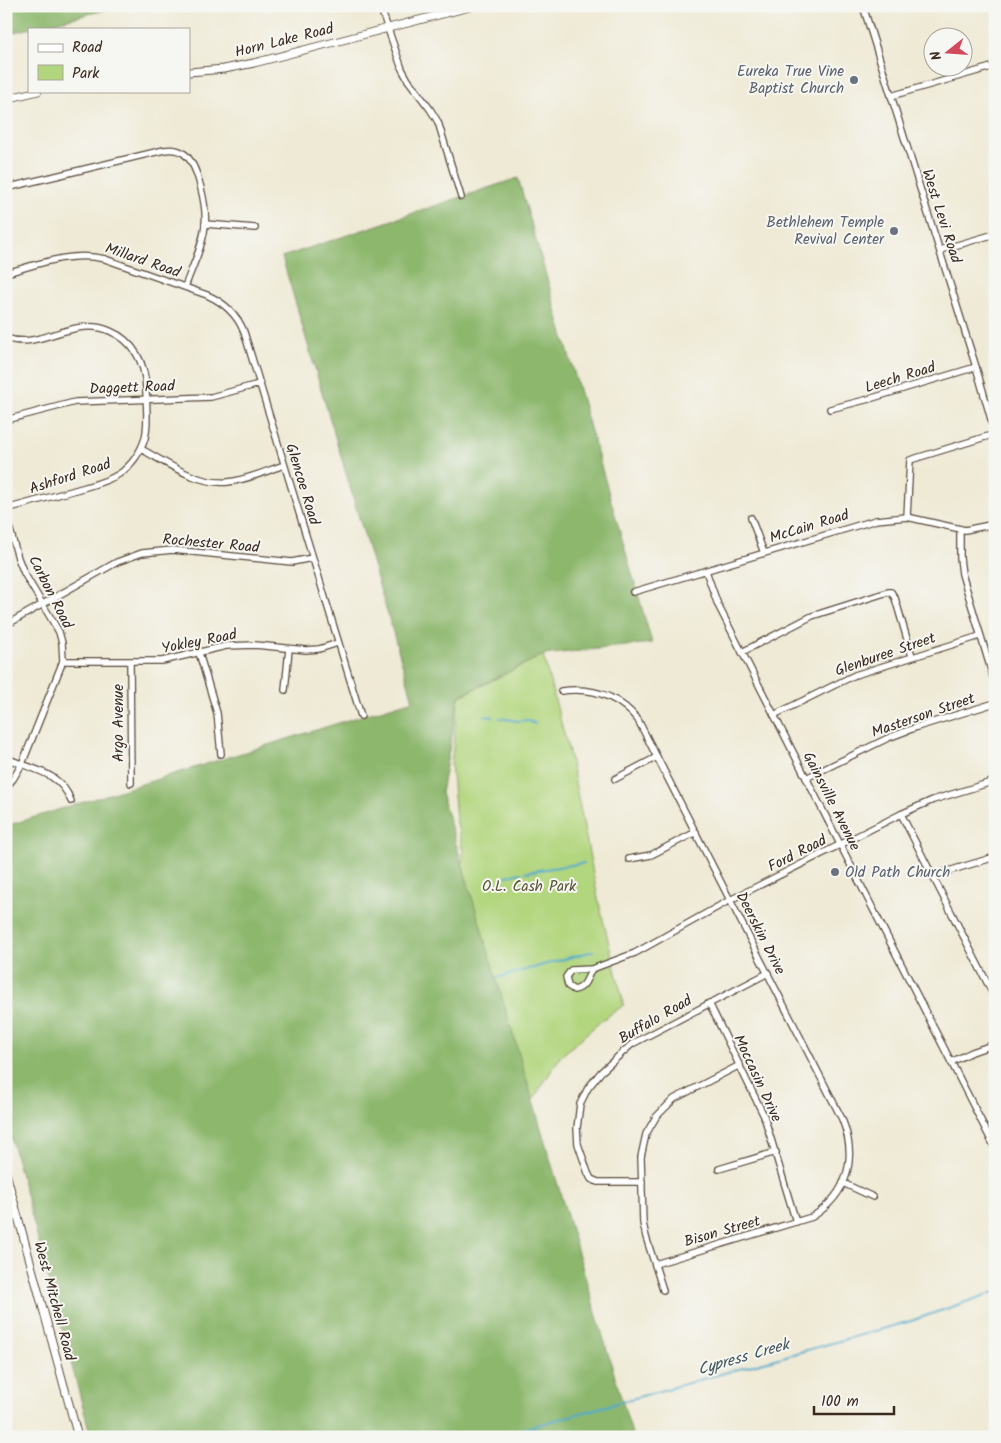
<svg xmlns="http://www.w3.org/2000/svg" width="1001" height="1443" font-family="Kalam,sans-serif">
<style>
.green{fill:#b2d67e;stroke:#76804e}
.forest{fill:#8db76d;stroke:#647046}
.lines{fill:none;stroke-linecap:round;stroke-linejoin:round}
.stream{stroke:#4ea9cc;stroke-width:2}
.minor-casing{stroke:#564739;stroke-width:8}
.major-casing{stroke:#564739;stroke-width:9}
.minor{stroke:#fff;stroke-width:5.5}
.major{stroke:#fff;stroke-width:7}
.worship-dot{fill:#6b7280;stroke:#f6f6f2;stroke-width:2}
.labels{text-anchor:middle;stroke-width:4;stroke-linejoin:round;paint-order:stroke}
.street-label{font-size:15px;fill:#3b2a1e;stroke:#f6f6f2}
.worship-label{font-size:15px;fill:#5b616d;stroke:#f6f6f2;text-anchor:end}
.park-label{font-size:15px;fill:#595536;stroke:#f6f6f2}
.water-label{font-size:16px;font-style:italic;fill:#42565b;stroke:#f6f6f2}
</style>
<rect width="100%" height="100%" fill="#f6f6f2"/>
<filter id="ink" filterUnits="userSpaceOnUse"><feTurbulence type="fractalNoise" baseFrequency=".02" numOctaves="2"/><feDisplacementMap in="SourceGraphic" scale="10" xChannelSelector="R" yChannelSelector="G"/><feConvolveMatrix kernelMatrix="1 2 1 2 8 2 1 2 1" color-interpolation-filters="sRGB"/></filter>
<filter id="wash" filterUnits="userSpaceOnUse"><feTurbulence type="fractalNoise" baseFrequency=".0096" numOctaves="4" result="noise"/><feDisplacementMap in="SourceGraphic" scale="20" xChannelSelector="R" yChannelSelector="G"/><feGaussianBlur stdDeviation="1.12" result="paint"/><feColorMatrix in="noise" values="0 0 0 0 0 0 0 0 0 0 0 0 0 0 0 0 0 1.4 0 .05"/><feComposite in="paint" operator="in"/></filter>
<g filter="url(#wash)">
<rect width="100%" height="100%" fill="#efead5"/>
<!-- green -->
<path class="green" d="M543 655 569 752 599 903 624 1005 601 1021 560 1057 533 1100 469 924 461 891 463 852 456 819 451 763 459 697Z"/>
<!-- forest -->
<g class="forest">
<path d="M6 6H108L109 9 6 34Z"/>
<path d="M518 178 652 643 543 655 459 696 441 793 633 1437H91L6 1120V826L413 700 282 257Z"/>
</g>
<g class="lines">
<!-- stream -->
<g class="stream">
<path d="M484 716 493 717"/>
<path d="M500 718 518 721 527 720 535 724"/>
<path d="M526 872 584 863"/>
<path d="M506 876 521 873"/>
<path d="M497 978 593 951"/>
<path d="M495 1437 911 1321 995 1292"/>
</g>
</g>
</g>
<g filter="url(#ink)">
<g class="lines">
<defs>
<g id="minor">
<path d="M380 6 402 69 408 80 430 109 438 122 461 197"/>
<path d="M863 6 976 367 995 433"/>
<path d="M891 96 995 66"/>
<path d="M6 188 164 150C171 149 177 149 183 153 198 162 207 208 205 225 203 246 192 267 185 287"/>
<path d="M205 224 255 228"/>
<path d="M940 250 995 234"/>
<path d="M6 273C39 264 71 251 105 259L207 295C225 303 237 314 244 332L361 716"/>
<path d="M6 338C40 351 73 315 110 331 134 341 145 363 146 388 146 405 149 422 145 438 141 452 131 466 119 474 105 483 88 486 72 491 50 497 28 503 6 509"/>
<path d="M830 409 869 399 976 367"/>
<path d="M6 420 75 402 211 397 259 384"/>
<path d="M141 449C167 463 197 485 228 482 247 480 266 471 284 465"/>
<path d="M6 516 18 558 24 573 59 632 62 643 63 661 22 764 13 779 6 787"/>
<path d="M907 517 910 460 995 434"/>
<path d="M751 518 764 553"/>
<path d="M960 529V558L962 574 995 683"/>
<path d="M706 571 718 605 995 1148"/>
<path d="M633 592 876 520 907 517 965 530 995 524"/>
<path d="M6 625 117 562 142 553 173 550 292 562 312 558"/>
<path d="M742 652 812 616 888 592H891L895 598 912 656"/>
<path d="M199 653 217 713 221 754"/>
<path d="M63 661H162L226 646 255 645 306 650 319 649 338 643"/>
<path d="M130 662 131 783"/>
<path d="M285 690 289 649"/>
<path d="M561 691C592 687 618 695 638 720L842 1119C858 1159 848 1194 812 1217L655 1264"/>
<path d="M774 715 855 675 980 636"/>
<path d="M6 758C32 770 60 771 71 801"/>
<path d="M806 778 888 738 917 727 995 703"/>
<path d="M615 779 657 757"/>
<path d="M901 814 995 998"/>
<path d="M629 859 651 855 696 832"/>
<path d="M933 877 942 873 995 857"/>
<path d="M592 969C586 978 587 987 574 990L568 986 566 977 571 970 592 969 635 953 730 900 901 814 933 800 995 781"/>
<path d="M709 1003 764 1116 796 1222"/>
<path d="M951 1062 972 1052 995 1044"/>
<path d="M719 1169 776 1152"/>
<path d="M642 1182H598L591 1179 588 1173 578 1144 577 1128 580 1104 588 1088 601 1072 632 1044 768 973"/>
<path d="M843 1183 873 1197"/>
<path d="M663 1290 646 1237 643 1223 641 1157 646 1134 656 1117 674 1099 740 1065"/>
</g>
<g id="major">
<path d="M189 72 224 69 254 63 473 6"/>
<path d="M6 99 38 91"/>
<path d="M6 1173 78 1437"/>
</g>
</defs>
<!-- minor casing -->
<use href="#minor" class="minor-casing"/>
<!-- major casing -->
<use href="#major" class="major-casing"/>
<!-- minor -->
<use href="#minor" class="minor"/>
<!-- major -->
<use href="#major" class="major"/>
</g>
</g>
<!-- markers -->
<g class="worship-dot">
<circle cx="854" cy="80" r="5"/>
<circle cx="894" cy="231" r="5"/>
<circle cx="835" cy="872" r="5"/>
</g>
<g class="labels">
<!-- street labels -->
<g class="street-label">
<text transform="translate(284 40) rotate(-14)" y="5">Horn Lake Road</text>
<text transform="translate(942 216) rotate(72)" y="5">West Levi Road</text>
<text transform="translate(143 260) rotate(19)" y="5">Millard Road</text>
<text transform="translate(900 377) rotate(-17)" y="5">Leech Road</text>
<text transform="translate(132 387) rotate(-2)" y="5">Daggett Road</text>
<text transform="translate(70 476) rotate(-18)" y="5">Ashford Road</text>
<text transform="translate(303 484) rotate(73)" y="5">Glencoe Road</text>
<text transform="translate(809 526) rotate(-17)" y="5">McCain Road</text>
<text transform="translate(211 543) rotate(5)" y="5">Rochester Road</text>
<text transform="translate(51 592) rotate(63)" y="5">Carbon Road</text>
<text transform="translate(199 641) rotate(-11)" y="5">Yokley Road</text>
<text transform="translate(885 654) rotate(-19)" y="5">Glenburee Street</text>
<text transform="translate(923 715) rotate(-19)" y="5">Masterson Street</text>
<text transform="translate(118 723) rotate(-90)" y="5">Argo Avenue</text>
<text transform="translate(832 801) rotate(63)" y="5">Gainsville Avenue</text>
<text transform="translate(797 853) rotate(-27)" y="5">Ford Road</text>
<text transform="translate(761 933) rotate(63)" y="5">Deerskin Drive</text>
<text transform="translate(655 1019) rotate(-30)" y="5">Buffalo Road</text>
<text transform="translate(758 1078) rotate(65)" y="5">Moccasin Drive</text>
<text transform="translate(722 1231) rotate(-16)" y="5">Bison Street</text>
<text transform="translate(55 1301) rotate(75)" y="5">West Mitchell Road</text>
</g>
<!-- worship labels -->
<g class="worship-label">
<text x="844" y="76">Eureka True Vine<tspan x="844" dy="17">Baptist Church</tspan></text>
<text x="884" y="227">Bethlehem Temple<tspan x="884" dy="17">Revival Center</tspan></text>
<text x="845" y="877" text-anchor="start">Old Path Church</text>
</g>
<!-- park labels -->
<g class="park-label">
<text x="529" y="891">O.L. Cash Park</text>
</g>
<!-- water labels -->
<g class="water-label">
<text transform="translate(743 1356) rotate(-16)" y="6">Cypress Creek</text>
</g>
</g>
<!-- margin -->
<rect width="1001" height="1443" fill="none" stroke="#f6f6f2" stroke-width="25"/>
<!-- legend -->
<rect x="28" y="28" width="162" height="65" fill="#f6f6f2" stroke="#aba49d"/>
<rect x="38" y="44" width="25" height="8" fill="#ffffff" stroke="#aba49d"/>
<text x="72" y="52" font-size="15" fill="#3b2a1e">Road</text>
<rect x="38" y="65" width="25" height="15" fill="#b2d67e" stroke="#aba49d"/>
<text x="72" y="78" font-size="15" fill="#3b2a1e">Park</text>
<!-- north arrow -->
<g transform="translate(948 52) rotate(253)"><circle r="24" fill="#f6f6f2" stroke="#aba49d"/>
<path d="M0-4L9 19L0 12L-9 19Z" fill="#d1495b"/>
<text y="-8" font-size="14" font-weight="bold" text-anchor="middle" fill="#3b2a1e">N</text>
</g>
<!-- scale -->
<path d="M814 1406v8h80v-8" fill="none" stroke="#3b2a1e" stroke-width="2.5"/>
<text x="821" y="1406" font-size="15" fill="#3b2a1e" stroke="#f6f6f2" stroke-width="4" paint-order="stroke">100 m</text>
</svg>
